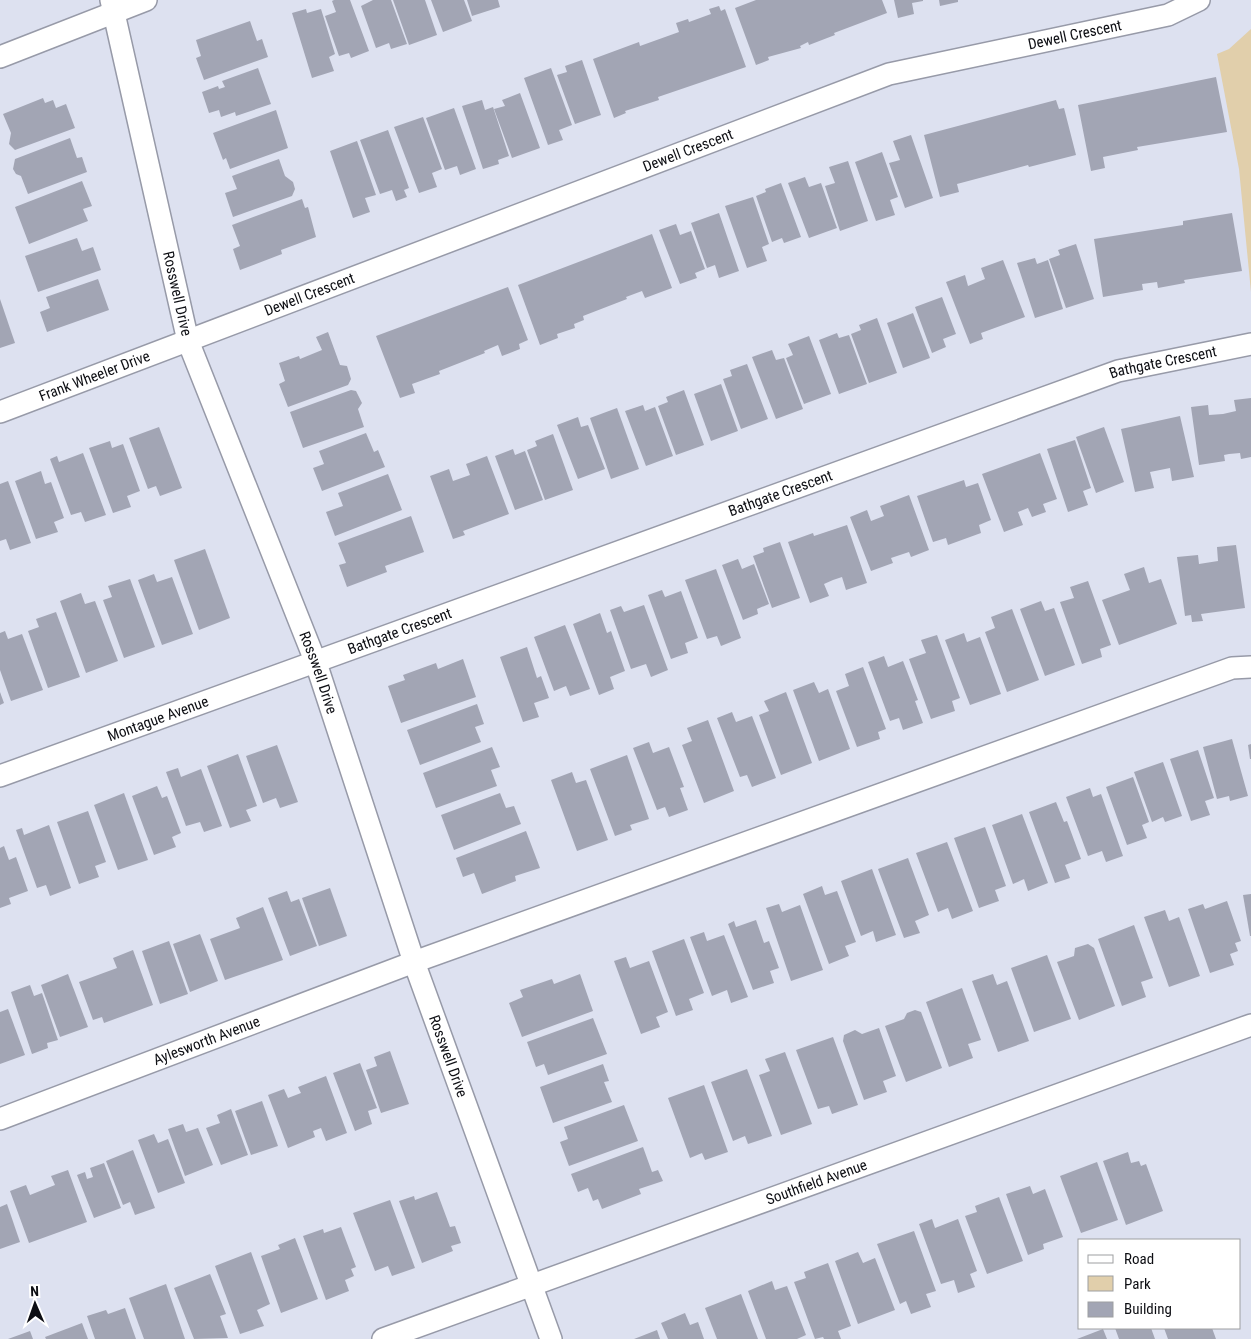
<svg xmlns="http://www.w3.org/2000/svg" width="1251" height="1339" font-family="'Roboto Condensed',sans-serif">
<style>
.green{fill:#e1cfab}
.building{fill:#a2a5b4}
.lines{fill:none;stroke-linecap:round;stroke-linejoin:round}
.minor-casing{stroke:#979aa8;stroke-width:24}
.minor{stroke:#fff;stroke-width:21}
.labels{text-anchor:middle;stroke-width:4;stroke-linejoin:round;paint-order:stroke}
.street-label{font-size:15px;fill:#0d0e13;stroke:#fff}
</style>
<rect width="100%" height="100%" fill="#dde1f0"/>
<!-- green -->
<path class="green" d="M1251 29V292L1239 169 1217 54 1229 49Z"/>
<!-- building -->
<g class="building">
<path d="M334 0H350L369 51 351 58 349 53 339 56 325 16 336 12 332 1Z"/>
<path d="M373 0H391L407 44 391 49 389 43 376 48 361 6Z"/>
<path d="M393 0H425L437 35 409 45Z"/>
<path d="M431 0H464L472 21 443 32Z"/>
<path d="M467 0H498L500 7 472 16Z"/>
<path d="M756 0H882L887 13 834 33 835 35 809 45 808 42 800 46 801 48 768 57 769 60 756 65 735 8Z"/>
<path d="M894 0H923V1L912 3 914 14 898 18Z"/>
<path d="M939 0H958V2L940 6Z"/>
<path d="M719 6 721 11 725 9 746 67 658 97 659 100 625 111 626 113 614 118 593 59 639 42 640 46 679 32 676 23 688 19 689 22 711 14 709 9Z"/>
<path d="M306 9 307 13 321 9 335 54 329 57 334 71 312 78 292 13Z"/>
<path d="M250 21 257 41 262 39 268 57 204 80 196 58 201 56 196 40Z"/>
<path d="M582 60 601 115 575 124 557 75 567 72 565 66Z"/>
<path d="M258 68 271 104 236 116 235 112 221 117 219 110 209 113 202 92 218 86 219 89 225 87 222 81Z"/>
<path d="M551 68 572 125 559 130 563 140 548 145 524 78Z"/>
<path d="M1216 77 1227 132 1137 147 1138 150 1103 157 1105 168 1091 171 1078 105Z"/>
<path d="M520 93 540 148 512 158 494 109 505 106 502 100Z"/>
<path d="M43 98 45 103 53 100 56 108 66 104 75 128 15 150 9 144 11 133 3 114Z"/>
<path d="M482 100 485 110 493 107 509 156 498 160 499 164 483 169 462 106Z"/>
<path d="M1056 100 1059 109 1064 108 1076 155 1029 167 1028 165 957 184 959 192 940 197 924 135Z"/>
<path d="M454 108 476 169 460 175 457 166 445 170 426 118Z"/>
<path d="M276 110 288 148 230 169 226 158 223 160 213 133Z"/>
<path d="M423 117 442 169 432 173 437 187 419 193 394 127Z"/>
<path d="M388 130 409 188 404 190 407 197 396 201 392 190 380 194 360 140Z"/>
<path d="M911 135 933 198 905 208 889 163 900 160 893 141Z"/>
<path d="M70 138 77 158 82 157 87 172 28 194 21 176 16 174 13 169 15 159Z"/>
<path d="M357 141 376 195 365 198 370 212 353 218 330 151Z"/>
<path d="M882 152 898 197 890 200 895 215 876 221 855 162Z"/>
<path d="M279 159 285 176 293 182 295 189 292 196 233 217 225 193 237 189 232 176Z"/>
<path d="M848 161 868 221 840 231 825 186 835 183 829 167Z"/>
<path d="M805 177 809 187 821 183 837 228 809 238 788 183Z"/>
<path d="M82 181 92 206 83 209 88 221 29 244 15 207Z"/>
<path d="M781 183 801 237 784 243 782 238 772 242 756 196 766 192 765 189Z"/>
<path d="M753 197 769 244 762 247 767 261 747 268 725 206Z"/>
<path d="M302 199 305 208 308 207 316 237 281 250 282 254 240 270 233 249 240 246 232 225Z"/>
<path d="M719 213 739 271 719 278 715 265 707 268 691 223Z"/>
<path d="M1232 213 1242 271 1184 280 1185 283 1158 288 1157 282 1142 284 1143 290 1103 297 1094 239 1183 225V221Z"/>
<path d="M676 224 680 235 691 231 705 269 695 273 697 278 680 284 659 230Z"/>
<path d="M652 234 672 288 645 298 642 291 626 297 627 299 583 316 584 320 574 324 575 328 557 334 558 338 540 345 518 285Z"/>
<path d="M77 238 82 251 93 247 101 270 38 292 25 256Z"/>
<path d="M1076 244 1094 299 1066 308 1049 259 1060 255 1058 250Z"/>
<path d="M1035 258 1037 264 1048 260 1063 309 1035 318 1017 263Z"/>
<path d="M1003 260 1025 317 981 333 983 339 970 344 946 282 965 275 968 286 985 279 981 268Z"/>
<path d="M98 279 109 310 47 332 40 312 50 308 46 297Z"/>
<path d="M508 287 528 340 519 344 520 349 502 356 498 345 484 351 485 353 439 371 440 374 412 384 415 393 400 398 376 336Z"/>
<path d="M942 297 956 334 943 339 946 347 932 353 915 307Z"/>
<path d="M0 299 15 343 0 348Z"/>
<path d="M913 313 930 358 903 368 887 323Z"/>
<path d="M877 318 897 373 869 383 851 334 861 330 859 325Z"/>
<path d="M328 332 340 365 347 366 351 379 348 385 288 407 279 384 285 381 279 363 299 356 300 359 322 350 316 337Z"/>
<path d="M837 333 839 338 849 335 867 384 839 394 819 340Z"/>
<path d="M809 336 831 394 804 404 786 358 793 355 788 344Z"/>
<path d="M772 350 776 360 784 358 803 409 776 419 752 357Z"/>
<path d="M747 364 768 419 741 429 723 379 732 376 730 370Z"/>
<path d="M721 384 738 431 711 441 694 394Z"/>
<path d="M351 390 356 391 362 403 358 409 364 427 303 448 290 412Z"/>
<path d="M684 390 704 445 676 455 658 406 668 402 666 397Z"/>
<path d="M1251 398V457L1241 459 1240 453 1229 454 1224 455 1225 461 1199 465 1191 407 1208 405 1209 415 1223 414 1236 411 1234 400Z"/>
<path d="M643 405 645 411 655 407 673 456 646 466 625 411Z"/>
<path d="M617 408 639 469 611 479 590 418Z"/>
<path d="M1180 416 1194 477 1172 481 1170 468 1150 472 1154 488 1135 492 1121 429Z"/>
<path d="M578 417 581 427 588 425 605 469 578 479 557 425Z"/>
<path d="M159 427 182 488 160 496 156 486 148 489 129 438Z"/>
<path d="M1104 427 1124 482 1096 493 1076 437Z"/>
<path d="M366 433 374 452 378 450 385 467 322 491 313 468 324 464 319 451Z"/>
<path d="M553 434 573 490 545 500 527 450 537 446 535 441Z"/>
<path d="M1075 440 1091 488 1083 491 1088 505 1068 512 1047 449Z"/>
<path d="M110 441 112 448 123 444 140 491 127 496 131 507 113 513 89 448Z"/>
<path d="M513 449 515 455 525 451 543 500 515 510 495 456Z"/>
<path d="M83 453 106 515 85 522 81 512 71 515 50 459 57 456 59 462Z"/>
<path d="M1040 453 1057 499 1043 504 1046 512 1032 517 1028 508 1018 512 1023 525 1004 532 982 474Z"/>
<path d="M487 456 509 514 463 531 465 535 453 539 430 476 449 469 453 481 470 475 466 464Z"/>
<path d="M41 471 45 484 51 482 64 518 54 522 58 532 36 539 15 481Z"/>
<path d="M388 474 402 510 335 536 326 512 343 506 338 493Z"/>
<path d="M964 480 966 487 978 483 991 520 979 525 981 533 948 545 946 538 933 542 917 496Z"/>
<path d="M8 481 31 543 10 550 6 539 0 541V484Z"/>
<path d="M909 495 929 550 911 557 909 552 891 558 893 563 871 571 850 517 867 510 871 521 884 516 880 506Z"/>
<path d="M411 516 424 552 385 566 387 572 347 587 339 565 346 563 338 543Z"/>
<path d="M847 525 867 583 846 590 842 577 833 580 824 584 829 596 810 603 788 542 813 533 814 536Z"/>
<path d="M780 542 800 598 772 608 753 556 764 552 763 548Z"/>
<path d="M1236 545 1245 608 1201 614 1203 621 1192 622 1191 615 1185 616 1177 557 1198 555 1199 564 1218 561 1217 547Z"/>
<path d="M205 549 230 618 199 630 174 560Z"/>
<path d="M738 559 742 569 754 564 769 604 757 609 758 614 743 620 722 565Z"/>
<path d="M1144 567 1149 583 1161 579 1177 624 1119 645 1102 600 1130 590 1124 574Z"/>
<path d="M716 569 741 638 721 646 717 636 707 639 685 580Z"/>
<path d="M154 574 157 582 172 577 193 634 162 645 138 580Z"/>
<path d="M130 579 155 647 124 658 103 600 112 597 108 586Z"/>
<path d="M1088 581 1111 645 1100 649 1102 657 1082 664 1060 602 1074 598 1070 587Z"/>
<path d="M662 590 665 597 681 591 698 638 685 643 688 653 671 659 648 595Z"/>
<path d="M81 593 85 604 95 601 118 661 86 673 60 601Z"/>
<path d="M1041 601 1045 611 1054 608 1075 665 1045 676 1020 609Z"/>
<path d="M644 605 668 670 651 677 646 664 631 669 610 610 621 606 624 612Z"/>
<path d="M1012 609 1039 680 1007 692 985 632 995 628 991 617Z"/>
<path d="M56 612 80 677 48 688 28 631 39 627 36 619Z"/>
<path d="M600 613 607 633 611 631 625 671 610 677 614 689 599 695 573 624Z"/>
<path d="M565 625 590 689 570 696 566 686 554 691 534 637Z"/>
<path d="M5 631 8 639 22 634 43 690 11 701 0 670V633Z"/>
<path d="M964 633 967 642 980 637 1001 694 970 705 945 640Z"/>
<path d="M937 635 960 698 952 701 955 711 931 719 909 659 926 653 921 640Z"/>
<path d="M527 647 537 678 541 676 549 698 534 703 539 717 523 722 500 657Z"/>
<path d="M884 656 888 667 903 661 918 700 915 701 923 723 903 730 899 718 890 721 868 662Z"/>
<path d="M463 659 476 697 401 723 388 686 405 680 403 675 436 663 438 669Z"/>
<path d="M863 667 886 729 878 732 880 739 857 747 836 691 849 686 845 674Z"/>
<path d="M814 682 819 693 828 689 850 749 819 761 793 690Z"/>
<path d="M0 692 4 703 0 705Z"/>
<path d="M786 692 812 763 781 775 759 715 769 711 764 701Z"/>
<path d="M477 704 484 724 475 727 481 742 420 765 407 730Z"/>
<path d="M732 712 736 722 752 716 776 778 752 787 747 775 740 777 717 718Z"/>
<path d="M708 720 734 791 704 803 682 745 692 741 687 728Z"/>
<path d="M1232 739 1248 796 1230 801 1229 796 1217 799 1203 747Z"/>
<path d="M649 742 653 753 669 747 684 787 680 788 688 810 669 817 665 807 657 810 633 748Z"/>
<path d="M1251 744V759H1250L1248 745Z"/>
<path d="M277 745 298 802 280 808 276 798 263 803 246 756Z"/>
<path d="M492 747 500 767 491 770 497 786 436 808 423 773Z"/>
<path d="M1198 750 1214 798 1205 801 1210 815 1191 821 1170 759Z"/>
<path d="M238 754 257 806 246 810 251 821 230 828 207 766Z"/>
<path d="M627 755 649 819 630 825 632 830 615 836 590 769Z"/>
<path d="M1163 762 1182 816 1165 822 1163 817 1152 822 1134 772Z"/>
<path d="M178 768 181 777 201 769 222 826 204 832 200 822 186 826 166 772Z"/>
<path d="M572 772 576 783 586 780 608 840 577 851 551 780Z"/>
<path d="M1133 777 1149 822 1142 825 1147 838 1127 845 1106 787Z"/>
<path d="M157 786 162 798 167 796 181 833 172 837 176 847 154 855 132 796Z"/>
<path d="M1090 788 1093 797 1101 794 1123 856 1106 862 1102 851 1088 856 1066 797Z"/>
<path d="M124 793 148 860 118 870 94 805Z"/>
<path d="M500 793 506 808 514 806 521 824 454 850 441 815Z"/>
<path d="M1056 802 1064 822 1067 821 1081 859 1065 865 1070 878 1055 883 1029 812Z"/>
<path d="M88 811 106 862 95 866 99 877 79 884 57 822Z"/>
<path d="M1022 814 1048 883 1028 891 1024 879 1013 884 992 825Z"/>
<path d="M49 825 71 888 50 896 46 885 37 888 16 830 22 828 24 835Z"/>
<path d="M985 827 1006 886 995 890 999 901 979 908 954 838Z"/>
<path d="M526 831 540 868 515 876 516 881 482 894 474 873 463 877 456 858Z"/>
<path d="M947 842 973 911 952 919 948 908 938 912 916 853Z"/>
<path d="M4 846 9 860 16 857 28 891 9 898 11 904 0 908V848Z"/>
<path d="M908 858 929 915 915 921 920 933 904 938 878 869Z"/>
<path d="M872 869 896 935 876 942 873 931 861 936 841 881Z"/>
<path d="M822 886 825 895 837 891 856 942 845 946 849 956 829 964 803 894Z"/>
<path d="M330 888 347 936 319 946 302 898Z"/>
<path d="M287 891 291 902 299 899 317 946 290 956 268 898Z"/>
<path d="M1251 894V936H1250L1243 895Z"/>
<path d="M1227 901 1241 941 1235 943 1238 951 1230 954 1234 965 1210 973 1188 909 1203 904 1205 909Z"/>
<path d="M779 904 782 912 800 905 823 970 791 981 766 908Z"/>
<path d="M263 907 283 960 225 980 210 939 240 928 236 918Z"/>
<path d="M1165 910 1169 921 1179 917 1200 976 1169 987 1144 917Z"/>
<path d="M756 920 764 943 769 941 779 968 770 971 774 983 753 990 728 924 734 921 736 927Z"/>
<path d="M1134 925 1153 978 1141 982 1146 997 1122 1006 1098 939Z"/>
<path d="M704 932 707 941 724 935 748 997 731 1003 727 990 712 996 690 937Z"/>
<path d="M200 934 218 981 190 992 173 944Z"/>
<path d="M684 939 704 993 689 999 693 1010 676 1016 652 951Z"/>
<path d="M169 941 188 994 160 1004 142 951Z"/>
<path d="M1088 944 1094 948 1115 1006 1079 1020 1057 962 1074 956 1075 948Z"/>
<path d="M133 950 153 1005 104 1023 102 1017 93 1020 79 982 117 968 113 958Z"/>
<path d="M1047 955 1071 1019 1034 1032 1011 968Z"/>
<path d="M626 957 630 968 649 961 668 1012 656 1017 660 1027 641 1034 614 961Z"/>
<path d="M68 974 88 1027 60 1037 41 985Z"/>
<path d="M580 974 593 1011 522 1037 509 1003 523 997 520 990 552 979 554 984Z"/>
<path d="M993 974 997 985 1007 981 1029 1041 998 1052 972 981Z"/>
<path d="M30 985 34 996 42 993 58 1040 47 1043 48 1048 32 1054 11 992Z"/>
<path d="M962 988 981 1040 968 1044 973 1058 949 1067 926 1002Z"/>
<path d="M8 1009 25 1055 0 1064V1012Z"/>
<path d="M915 1010 921 1012 942 1068 906 1082 885 1026 904 1019 907 1013Z"/>
<path d="M593 1018 607 1054 548 1075 544 1064 536 1067 527 1042Z"/>
<path d="M879 1028 896 1076 883 1081 887 1092 864 1100 843 1041 844 1035 855 1030 862 1034Z"/>
<path d="M833 1037 858 1105 832 1114 829 1106 818 1109 796 1050Z"/>
<path d="M390 1051 409 1104 381 1113 366 1070 377 1066 374 1057Z"/>
<path d="M785 1052 812 1124 781 1135 759 1075 770 1071 765 1059Z"/>
<path d="M360 1063 377 1108 368 1111 372 1124 355 1131 333 1073Z"/>
<path d="M603 1064 609 1081 604 1082 612 1102 553 1123 540 1087Z"/>
<path d="M747 1069 772 1136 748 1144 745 1136 733 1141 711 1082Z"/>
<path d="M326 1076 347 1133 326 1141 321 1128 313 1131 315 1137 288 1148 268 1095 284 1089 288 1098 301 1093 298 1087Z"/>
<path d="M704 1085 728 1152 705 1160 702 1153 690 1158 668 1098Z"/>
<path d="M262 1101 278 1146 251 1155 235 1111Z"/>
<path d="M624 1105 638 1141 569 1166 560 1142 568 1139 564 1127Z"/>
<path d="M231 1109 248 1155 221 1165 206 1128 220 1123 217 1115Z"/>
<path d="M183 1124 186 1132 198 1128 213 1165 185 1176 168 1129Z"/>
<path d="M154 1134 158 1143 168 1139 185 1183 158 1193 138 1140Z"/>
<path d="M643 1147 652 1172 658 1170 663 1181 639 1189 641 1194 602 1209 598 1199 593 1201 588 1188 578 1192 571 1174Z"/>
<path d="M133 1150 155 1208 135 1215 130 1202 123 1205 106 1161Z"/>
<path d="M1128 1152 1131 1163 1139 1161 1141 1166 1146 1164 1163 1211 1126 1225 1103 1161Z"/>
<path d="M1097 1162 1118 1220 1081 1233 1060 1176Z"/>
<path d="M104 1163 121 1208 94 1218 77 1175 85 1172 87 1179 93 1177 90 1168Z"/>
<path d="M68 1170 87 1222 29 1243 10 1191 26 1185 30 1195 55 1185 51 1176Z"/>
<path d="M1030 1186 1033 1194 1045 1189 1063 1237 1043 1244 1044 1249 1028 1255 1006 1194Z"/>
<path d="M437 1192 450 1227 455 1226 461 1243 451 1246 453 1251 422 1263 399 1201 414 1196 415 1200Z"/>
<path d="M999 1197 1023 1261 987 1274 965 1216 977 1212 975 1206Z"/>
<path d="M390 1200 415 1268 392 1276 388 1266 375 1271 353 1213Z"/>
<path d="M7 1204 20 1242 0 1249V1207Z"/>
<path d="M932 1219 935 1228 958 1219 977 1271 970 1274 975 1287 958 1293 954 1280 941 1284 919 1224Z"/>
<path d="M341 1227 356 1267 351 1269 354 1276 345 1280 349 1291 326 1300 303 1236 323 1229 324 1233Z"/>
<path d="M914 1231 936 1291 926 1294 931 1307 911 1314 906 1301 900 1304 877 1244Z"/>
<path d="M295 1238 318 1299 281 1313 261 1256 280 1249 278 1245Z"/>
<path d="M251 1252 270 1304 257 1310 264 1326 240 1334 215 1266Z"/>
<path d="M858 1252 863 1263 875 1258 895 1310 858 1324 835 1261Z"/>
<path d="M828 1263 851 1326 838 1331 841 1339H824L823 1337 815 1339 794 1282 806 1278 804 1272Z"/>
<path d="M210 1274 226 1314 220 1316 228 1338 194 1339 174 1288Z"/>
<path d="M772 1281 775 1290 787 1286 806 1335 797 1339H766L748 1291Z"/>
<path d="M166 1284 185 1339H144L129 1298Z"/>
<path d="M741 1294 758 1339H717L705 1308Z"/>
<path d="M125 1308 136 1339H95L87 1316 106 1310 108 1314Z"/>
<path d="M685 1313 690 1325 698 1322 704 1339H668L661 1323Z"/>
<path d="M82 1323 88 1339H46L45 1337Z"/>
<path d="M1115 1328H1151L1155 1339H1119Z"/>
<path d="M1164 1328H1212L1216 1339H1168Z"/>
<path d="M1103 1329 1107 1339H1077Z"/>
<path d="M657 1330 660 1339H634Z"/>
<path d="M30 1331 33 1339H8Z"/>
</g>
<g class="lines">
<defs>
<g id="minor">
<path id="s1" d="M111 0 188 341 316 663 414 962 551 1339"/>
<path d="M0 57 146 0"/>
<path id="s2" d="M0 412 889 74 1168 15 1199 0"/>
<path id="s3" d="M0 776 1118 371 1251 344"/>
<path id="s4" d="M0 1119 414 962 1232 668 1251 667"/>
<path id="s5" d="M383 1339 1251 1025"/>
</g>
</defs>
<!-- minor casing -->
<use href="#minor" class="minor-casing"/>
<!-- minor -->
<use href="#minor" class="minor"/>
</g>
<g class="labels">
<!-- street labels -->
<g class="street-label">
<text dy="5" stroke="none"><textPath href="#s2" startOffset="1141">Dewell Crescent</textPath></text>
<text dy="5" stroke="none"><textPath href="#s2" startOffset="736">Dewell Crescent</textPath></text>
<text dy="5" stroke="none"><textPath href="#s1" startOffset="301">Rosswell Drive</textPath></text>
<text dy="5" stroke="none"><textPath href="#s2" startOffset="331">Dewell Crescent</textPath></text>
<text dy="5" stroke="none"><textPath href="#s3" startOffset="1235">Bathgate Crescent</textPath></text>
<text dy="5" stroke="none"><textPath href="#s2" startOffset="101">Frank Wheeler Drive</textPath></text>
<text dy="5" stroke="none"><textPath href="#s3" startOffset="830">Bathgate Crescent</textPath></text>
<text dy="5" stroke="none"><textPath href="#s3" startOffset="425">Bathgate Crescent</textPath></text>
<text dy="5" stroke="none"><textPath href="#s1" startOffset="706">Rosswell Drive</textPath></text>
<text dy="5" stroke="none"><textPath href="#s3" startOffset="168">Montague Avenue</textPath></text>
<text dy="5" stroke="none"><textPath href="#s4" startOffset="221">Aylesworth Avenue</textPath></text>
<text dy="5" stroke="none"><textPath href="#s1" startOffset="1111">Rosswell Drive</textPath></text>
<text dy="5" stroke="none"><textPath href="#s5" startOffset="461">Southfield Avenue</textPath></text>
</g>
</g>
<!-- legend -->
<rect x="1078" y="1239" width="162" height="90" fill="#ffffff" stroke="#9e9fa1"/>
<rect x="1088" y="1255" width="25" height="8" fill="#ffffff" stroke="#9e9fa1"/>
<text x="1124" y="1264" font-size="15" fill="#0d0e13">Road</text>
<rect x="1088" y="1276" width="25" height="15" fill="#e1cfab" stroke="#9e9fa1"/>
<text x="1124" y="1289" font-size="15" fill="#0d0e13">Park</text>
<rect x="1088" y="1302" width="25" height="15" fill="#a2a5b4" stroke="#9e9fa1"/>
<text x="1124" y="1314" font-size="15" fill="#0d0e13">Building</text>
<!-- north arrow -->
<g transform="translate(35 1304) rotate(358)" stroke="#ffffff" stroke-width="4" paint-order="stroke">
<path d="M0-4L9 19L0 12L-9 19Z" fill="#0d0e13"/>
<text y="-8" font-size="14" font-weight="bold" text-anchor="middle" fill="#0d0e13">N</text>
</g>
</svg>
